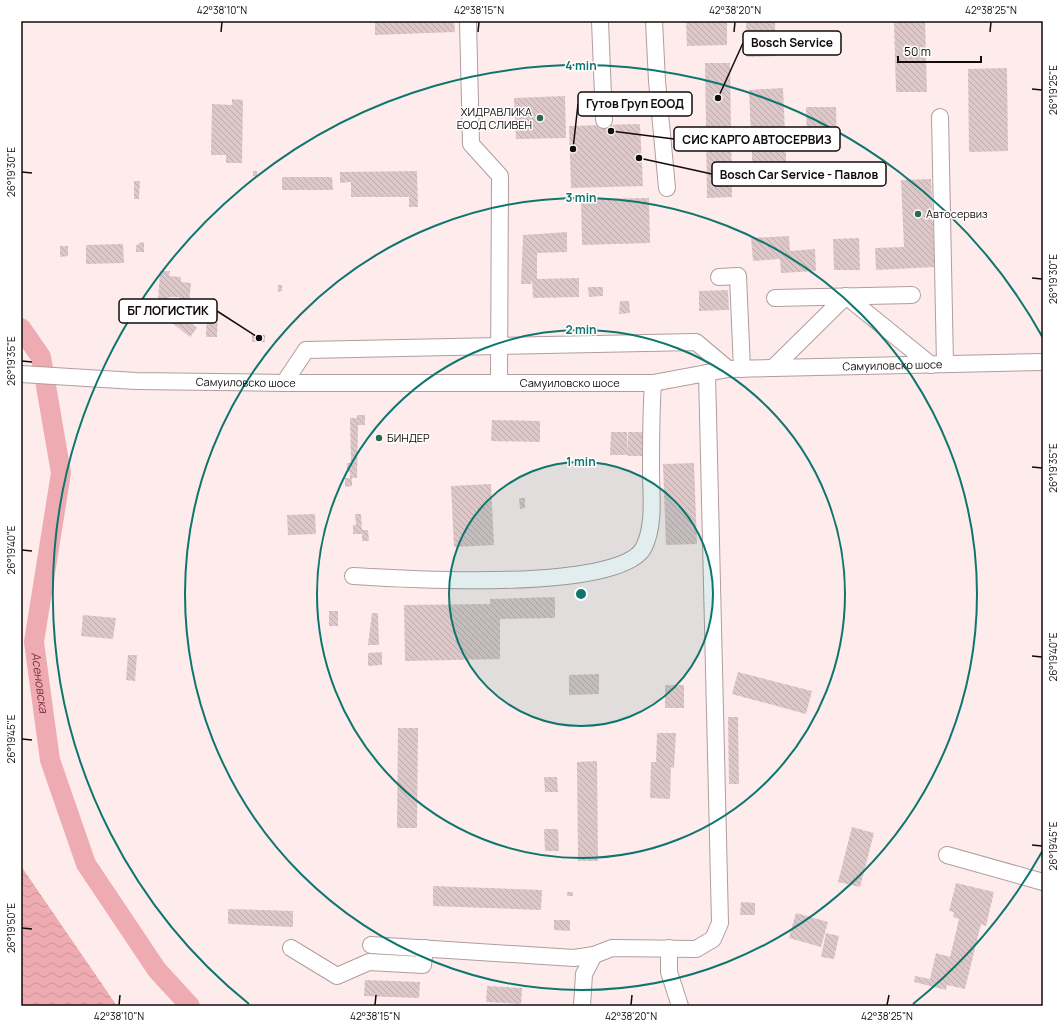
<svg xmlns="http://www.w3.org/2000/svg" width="1064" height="1027" font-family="Manrope,sans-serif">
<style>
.water{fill:url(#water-waves)}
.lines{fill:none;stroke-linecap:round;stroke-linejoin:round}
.river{stroke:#eeacb2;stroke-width:20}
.building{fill:url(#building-back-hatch)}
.minor-casing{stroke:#b19d9e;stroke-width:18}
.minor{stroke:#fff;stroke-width:16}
.ticks{fill:none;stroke:#120b0b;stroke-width:1.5}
.ring{fill:none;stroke:#0f766e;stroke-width:2}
.poi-dot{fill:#30674f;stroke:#fff;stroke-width:1.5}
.labels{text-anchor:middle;stroke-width:3;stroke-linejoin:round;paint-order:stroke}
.poi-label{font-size:11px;fill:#120b0b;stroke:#fff;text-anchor:start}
.street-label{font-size:11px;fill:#120b0b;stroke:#fff}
.water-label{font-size:12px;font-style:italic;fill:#7e303e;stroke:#fff}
.centre{fill:#0f766e;stroke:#fff;stroke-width:2}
.ring-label{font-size:12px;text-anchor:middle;font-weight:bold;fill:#0f766e;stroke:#fff;stroke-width:3;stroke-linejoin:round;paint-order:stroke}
.leader{fill:none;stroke:#120b0b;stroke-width:1.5}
.callout-dot{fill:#120b0b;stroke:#fff;stroke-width:1.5}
.callout{fill:#fff;stroke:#120b0b;stroke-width:1.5}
.callout-label{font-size:12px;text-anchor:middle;font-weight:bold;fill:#120b0b}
.neatline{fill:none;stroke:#120b0b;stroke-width:1.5}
.ticks-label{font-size:10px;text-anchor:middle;fill:#120b0b}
</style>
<defs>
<pattern id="water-waves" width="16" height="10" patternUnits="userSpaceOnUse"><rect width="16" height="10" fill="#eeacb2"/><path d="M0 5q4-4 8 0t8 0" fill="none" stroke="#cb9398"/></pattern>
<pattern id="building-back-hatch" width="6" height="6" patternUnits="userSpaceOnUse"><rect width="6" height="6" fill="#ddc7c9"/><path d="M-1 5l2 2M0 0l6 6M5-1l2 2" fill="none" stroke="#bdaaab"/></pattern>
</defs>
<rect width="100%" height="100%" fill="#feeced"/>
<!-- water -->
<path class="water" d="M21 866 117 1006H21Z"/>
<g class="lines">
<!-- river -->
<path class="river" id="s1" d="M21 328 41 357 61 473 34 642 50 760 86 864 157 970 190 1006"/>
</g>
<!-- building -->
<g class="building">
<path d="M375 21H454L455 32 375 35Z"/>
<path d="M686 21H727V45L687 46Z"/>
<path d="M746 21H775L776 56 747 57Z"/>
<path d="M894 21H925L927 92H896Z"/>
<path d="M705 63H730L732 197 707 198Z"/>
<path d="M1007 68 1008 151 969 152 968 69Z"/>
<path d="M783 88 787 179 753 180 749 90Z"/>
<path d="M565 96 566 138 516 139 514 98Z"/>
<path d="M232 99 243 100 242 163H226V155H211L212 104 232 105Z"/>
<path d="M806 107H836L837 146 807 147Z"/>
<path d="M640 124 643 186 571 188 569 126Z"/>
<rect x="253" y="171" width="4" height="5"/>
<path d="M417 171 418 207H409V197H351V182L340 183V172Z"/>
<path d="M282 177H332L333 190H282Z"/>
<path d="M931 179 935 267 876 270 875 248 904 247 901 180Z"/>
<path d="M134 181H140L139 199H134Z"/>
<path d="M649 198 650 243 582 245 581 199Z"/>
<path d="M567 232V252L537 253V279L579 278V297L533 298 532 279 531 284H521L523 235Z"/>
<path d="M789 236 790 251 815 249 816 271 781 273 780 259 753 261 751 238Z"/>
<path d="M859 238 860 270H834L833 239Z"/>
<path d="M144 242V252H136V245H138L139 243Z"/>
<path d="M123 244 124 263 86 264V245Z"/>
<path d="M60 246H68V256L60 257Z"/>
<path d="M160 271H170L169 276 181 277V282L191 283 189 303 179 302V297H169V301H158Z"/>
<path d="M278 285H282V291L278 292Z"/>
<path d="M588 287H603V296L589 297Z"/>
<path d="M728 290 729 310 699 311V291Z"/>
<path d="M620 301H629L630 313 619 314Z"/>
<path d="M207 312 218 313 217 337H206Z"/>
<path d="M178 313 197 328 190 337 171 322Z"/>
<rect x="252" y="335" width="13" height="7"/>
<path d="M357 415H365V425H358L357 478H352V486L345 487V478H350V472H347V463H351L350 418H357Z"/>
<path d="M492 420 540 421V442L491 441Z"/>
<path d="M611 432H627L628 455H610Z"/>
<rect x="628" y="432" width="17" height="24"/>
<path d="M694 463 697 544 666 545 663 464Z"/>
<path d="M491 484 494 545 454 547 451 486Z"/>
<path d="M519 498H525V508L520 509Z"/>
<path d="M315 514 316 534 288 535 287 515Z"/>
<path d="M355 514H361L362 530H368L369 541H362V534H353V525H356Z"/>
<path d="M555 597V618L500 619V659L405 661 404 605 490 604V599Z"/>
<rect x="329" y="611" width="9" height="15"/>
<path d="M372 613H378L379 645H368Z"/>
<path d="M83 615 116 618 113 639 81 636Z"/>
<path d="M382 652V665L368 666V653Z"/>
<path d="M128 655H137L135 681 126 680Z"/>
<path d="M738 672 812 691 806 714 732 694Z"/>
<path d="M599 674V694L569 695V675Z"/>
<rect x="665" y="685" width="19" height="23"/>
<path d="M728 717H738L739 784H729Z"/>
<path d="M398 728H418L417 828H397Z"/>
<path d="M657 733H676L674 768 671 767 670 799 650 798 651 762H656Z"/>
<path d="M597 761 598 861H578L577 762Z"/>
<path d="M544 777H557L558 792H545Z"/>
<path d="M852 827 874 833 860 887 838 882Z"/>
<path d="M544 829H558L559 851H545Z"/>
<path d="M956 883 994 892 986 926 981 924 965 989 947 985 946 990 914 982 915 976 930 979 936 953 950 957 959 919 953 917 954 912 949 911Z"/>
<path d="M433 886 542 890 541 910 433 906Z"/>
<rect x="567" y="892" width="6" height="4"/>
<path d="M741 902 755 903V915H740Z"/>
<path d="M228 909 293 911V927L228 924Z"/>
<path d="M796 913 828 922 821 947 789 938Z"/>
<path d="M554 920H570V931L554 930Z"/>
<path d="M826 933 839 936 834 959 821 957Z"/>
<path d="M365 980 420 982 419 998 364 996Z"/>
<path d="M487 986 522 988 521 1004 486 1002Z"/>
</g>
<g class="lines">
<defs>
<g id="minor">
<path d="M468 21 471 144 500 176 499 383"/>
<path d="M600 21 604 120"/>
<path d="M654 21 657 81 667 188"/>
<path d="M940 117 945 364"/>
<path d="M719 277 738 276 742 369"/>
<path d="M775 298 912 295"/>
<path d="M773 368 846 296 931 365"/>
<path id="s2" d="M21 374 136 381 284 383H653L728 369 1043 362"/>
<path d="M284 383 306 350 696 342 728 369"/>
<path d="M353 576C401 579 622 593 644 547 655 524 651 496 651 470 651 441 651 412 653 383"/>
<path d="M947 855 1043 882"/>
<path d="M371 945 574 958 594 955"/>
<path d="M291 948 337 976 369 962 423 965 425 948"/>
<path d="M669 948V972L680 1006"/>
<path d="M582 1006 584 974 594 955 612 948 696 949 713 939 720 923 707 373"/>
</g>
</defs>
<!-- minor casing -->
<use href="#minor" class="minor-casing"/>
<!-- minor -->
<use href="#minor" class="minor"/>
</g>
<!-- ticks -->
<path class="ticks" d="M221 32 222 22M478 32 479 22M734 32 735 22M990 32 991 22M1032 89 1042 90M22 172 32 173M1032 278 1042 279M22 361 32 362M1032 467 1042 468M22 550 32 551M1032 656 1042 657M22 739 32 740M1032 845 1042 846M22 928 32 929M119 1005 120 995M375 1005 376 995M631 1005 632 995M887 1005 889 995"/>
<!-- distance rings -->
<circle cx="581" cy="594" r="132" fill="#0f766e" fill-opacity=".12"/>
<g class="ring">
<circle cx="581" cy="594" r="132"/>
<circle cx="581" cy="594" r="264"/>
<circle cx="581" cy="594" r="396"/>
<path d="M1043 850A528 528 0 0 1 913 1004M249 1004A528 528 0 1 1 1043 338"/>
</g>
<!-- markers -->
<g class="poi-dot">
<circle cx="540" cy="118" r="4"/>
<circle cx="918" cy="214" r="4"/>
<circle cx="379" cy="438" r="4"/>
</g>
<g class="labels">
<!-- poi labels -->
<g class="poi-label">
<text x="532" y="116" text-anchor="end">ХИДРАВЛИКА<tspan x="532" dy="13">ЕООД СЛИВЕН</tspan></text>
<text x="926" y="218">Автосервиз</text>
<text x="387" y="442">БИНДЕР</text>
</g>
<!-- street labels -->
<g class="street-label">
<text dy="4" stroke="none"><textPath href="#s2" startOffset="873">Самуиловско шосе</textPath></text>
<text dy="4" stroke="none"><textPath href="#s2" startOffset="225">Самуиловско шосе</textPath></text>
<text dy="4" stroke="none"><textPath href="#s2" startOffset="549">Самуиловско шосе</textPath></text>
</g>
<!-- water labels -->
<g class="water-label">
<text dy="4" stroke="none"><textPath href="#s1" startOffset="365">Асеновска</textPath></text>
</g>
</g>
<circle cx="581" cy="594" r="6" class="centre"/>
<g class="ring-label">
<text x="581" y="70">4 min</text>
<text x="581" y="202">3 min</text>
<text x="581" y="334">2 min</text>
<text x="581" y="466">1 min</text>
</g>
<!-- callouts -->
<path class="leader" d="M718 98L743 43M573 149L578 104M611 131L674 139M639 158L712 174M259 338L217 311"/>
<g class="callout-dot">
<circle cx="718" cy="98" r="4"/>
<circle cx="573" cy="149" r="4"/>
<circle cx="611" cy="131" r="4"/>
<circle cx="639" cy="158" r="4"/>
<circle cx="259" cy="338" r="4"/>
</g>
<g class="callout">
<rect x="743" y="31" width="98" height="24" rx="4"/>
<rect x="578" y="92" width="114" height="24" rx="4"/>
<rect x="674" y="127" width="166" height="24" rx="4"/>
<rect x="712" y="162" width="174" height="24" rx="4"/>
<rect x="119" y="299" width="98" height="24" rx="4"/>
</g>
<g class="callout-label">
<text x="792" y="47">Bosch Service</text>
<text x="635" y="108">Гутов Груп ЕООД</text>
<text x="757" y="144">СИС КАРГО АВТОСЕРВИЗ</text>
<text x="799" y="179">Bosch Car Service - Павлов</text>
<text x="168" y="315">БГ ЛОГИСТИК</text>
</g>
<!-- border -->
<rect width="1064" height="1027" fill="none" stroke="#ffffff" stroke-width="44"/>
<!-- scale -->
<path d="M898 56v6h83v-6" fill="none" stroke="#120b0b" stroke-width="2"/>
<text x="904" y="56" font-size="12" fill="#120b0b" stroke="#ffffff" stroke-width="3" paint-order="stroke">50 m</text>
<rect x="22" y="22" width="1020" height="983" class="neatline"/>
<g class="ticks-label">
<text x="222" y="14">42°38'10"N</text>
<text x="479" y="14">42°38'15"N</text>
<text x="735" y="14">42°38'20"N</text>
<text x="991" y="14">42°38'25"N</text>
<text transform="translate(1053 90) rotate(-90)" y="4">26°19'25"E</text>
<text transform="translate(11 172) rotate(-90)" y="4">26°19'30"E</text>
<text transform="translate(1053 279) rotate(-90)" y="4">26°19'30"E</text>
<text transform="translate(11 361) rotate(-90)" y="4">26°19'35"E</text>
<text transform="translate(1053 468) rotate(-90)" y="4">26°19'35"E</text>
<text transform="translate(11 550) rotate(-90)" y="4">26°19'40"E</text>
<text transform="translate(1053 657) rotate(-90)" y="4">26°19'40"E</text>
<text transform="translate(11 739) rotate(-90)" y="4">26°19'45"E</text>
<text transform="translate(1053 846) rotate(-90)" y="4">26°19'45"E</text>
<text transform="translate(11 928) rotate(-90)" y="4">26°19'50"E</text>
<text x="119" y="1020">42°38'10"N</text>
<text x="375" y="1020">42°38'15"N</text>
<text x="631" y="1020">42°38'20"N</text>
<text x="887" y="1020">42°38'25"N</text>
</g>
</svg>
